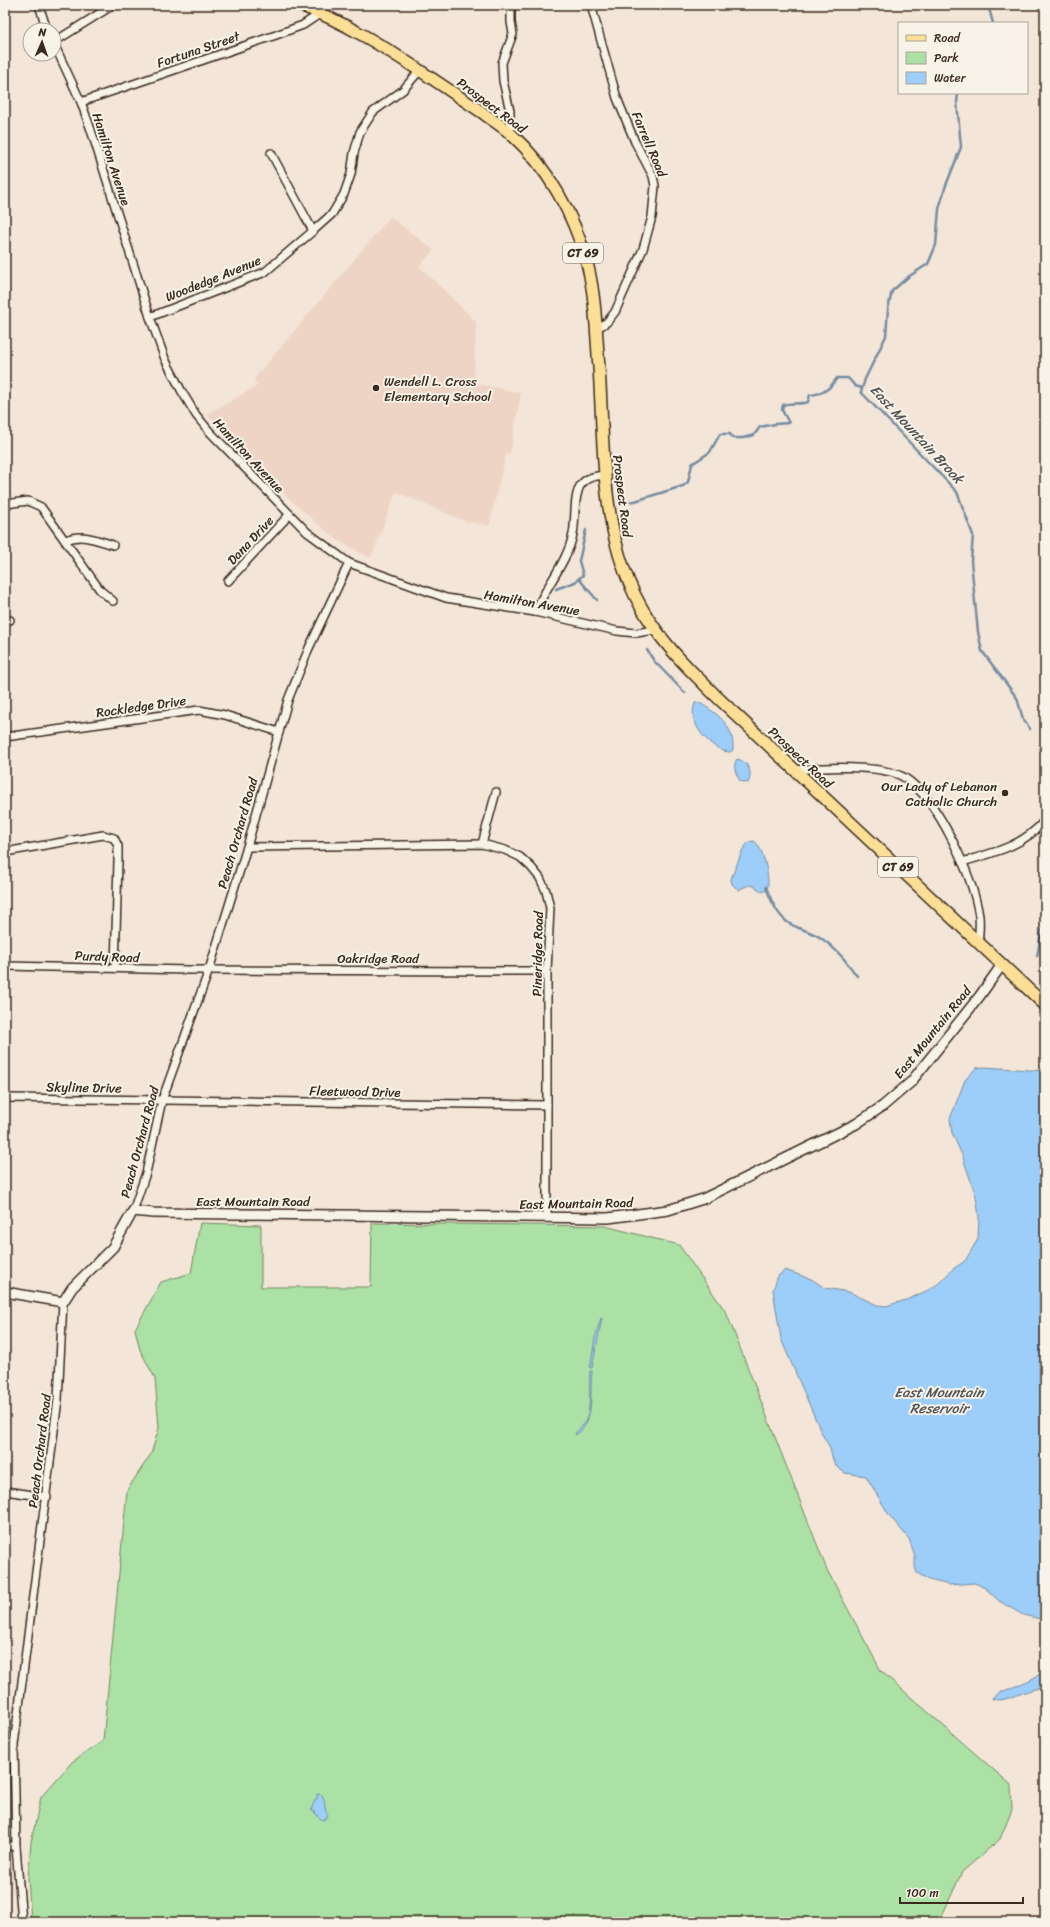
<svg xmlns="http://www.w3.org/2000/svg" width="1050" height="1927" font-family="Sriracha,sans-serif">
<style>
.built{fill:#eed4c5}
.green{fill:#abe1a5;stroke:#738662}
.water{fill:#9dcdf9;stroke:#768ca1}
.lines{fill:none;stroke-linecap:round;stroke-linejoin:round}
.stream{stroke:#768ca1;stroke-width:2.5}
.minor-casing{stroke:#3b2a1e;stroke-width:10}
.tertiary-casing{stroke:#3b2a1e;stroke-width:12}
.primary-casing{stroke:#3b2a1e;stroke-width:14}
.minor{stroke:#f7f3e8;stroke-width:7}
.tertiary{stroke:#f7f3e8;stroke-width:9}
.primary{stroke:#fbdf96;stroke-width:11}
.poi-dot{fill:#3b2a1e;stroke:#f7f3e8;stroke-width:1.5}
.labels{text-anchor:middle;stroke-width:4;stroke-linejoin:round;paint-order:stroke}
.shield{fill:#f7f3e8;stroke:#73665b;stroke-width:1}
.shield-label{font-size:12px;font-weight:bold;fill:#3b2a1e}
.street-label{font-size:13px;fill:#3b2a1e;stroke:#f7f3e8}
.poi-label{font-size:13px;fill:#3b2a1e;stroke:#f7f3e8;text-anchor:start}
.water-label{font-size:14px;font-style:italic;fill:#545355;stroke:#f7f3e8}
</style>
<rect width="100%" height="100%" fill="#f3e5d8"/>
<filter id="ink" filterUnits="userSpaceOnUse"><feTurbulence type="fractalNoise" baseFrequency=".025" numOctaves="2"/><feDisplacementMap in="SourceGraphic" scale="8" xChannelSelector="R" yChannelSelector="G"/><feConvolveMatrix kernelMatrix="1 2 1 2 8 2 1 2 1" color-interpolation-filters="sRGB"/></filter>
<g filter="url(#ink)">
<!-- built -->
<path class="built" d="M390 217 434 250 419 266 476 322 474 383 521 393 510 454 506 453 489 526 465 521 396 492 371 558 337 540 294 503 241 452 207 414 257 386 254 379Z"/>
<!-- green -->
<path class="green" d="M200 1223 261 1225V1287H371L372 1223 605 1226 679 1245 726 1312 827 1570 881 1671 1011 1785 1012 1810 1000 1839 962 1872 939 1922H31L28 1878 31 1842 41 1797 72 1762 103 1741 127 1490 151 1454 159 1428 155 1378 140 1350 135 1329 161 1282 191 1273Z"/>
<!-- water -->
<g class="water">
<path d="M695 703C699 702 702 704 706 707 723 717 734 730 733 750L730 752C717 752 699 735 695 722 692 716 693 710 695 703Z"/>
<path d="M737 759C749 762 753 773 748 783L740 781C736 774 732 766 737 759Z"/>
<path d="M754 841C763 846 771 881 767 890L762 892C751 883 751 884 738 890L732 884 731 879 743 849 749 842Z"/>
<path d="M984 1067 1045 1071V1620L1023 1615 999 1601 983 1586 974 1583 949 1585 929 1580 917 1573 915 1567V1556L909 1539 889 1515 866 1476 845 1473 837 1467 833 1460 829 1446 822 1434 781 1339 773 1290 778 1276 785 1270 811 1279 825 1288 849 1292 877 1305 886 1306 909 1299 928 1290 938 1284 953 1269 965 1261 978 1239 979 1217 976 1196 962 1155 952 1133 950 1119 965 1080 976 1068Z"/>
<path d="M601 1318H602L592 1368H590L595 1338Z"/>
<path d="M590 1371H592V1373C589 1395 596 1421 576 1435L575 1433C595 1420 588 1391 590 1371Z"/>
<path d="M1045 1671V1688C1027 1687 1007 1704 992 1699L999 1693 1030 1680Z"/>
<path d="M317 1794 322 1795C326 1801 323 1808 328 1815L324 1820C318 1819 317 1813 311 1810L315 1800 317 1799Z"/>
</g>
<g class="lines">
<!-- stream -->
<g class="stream">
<path d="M988 5 993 23"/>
<path d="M958 93 957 102 961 147 945 188 939 209 936 245 928 264 908 277 892 291 888 309 886 336 865 379 861 392 957 492 973 535 971 561 978 632 982 651 1017 698 1023 719 1030 729"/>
<path d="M620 503 635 501 683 486 688 482 692 464 710 452 720 434H730L733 438H743L754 435 760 427 775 424 789 423 782 410 783 405C791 402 799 405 808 402L810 395C823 394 830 389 837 378H848L855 386 862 388"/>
<path d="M579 579 597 600"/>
<path d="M556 589 575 582 583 575 579 561 586 530"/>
<path d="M647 650 654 661 685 693"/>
<path d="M766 887C771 900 776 913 787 922 797 929 811 931 821 938 837 949 846 961 857 976"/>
<path d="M1037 956C1040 946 1039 931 1045 923"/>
</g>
<defs>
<g id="minor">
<path d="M39 5 47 30"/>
<path d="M591 5 617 98 635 142 653 176 655 186 652 217 643 249 615 312 607 322 596 329"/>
<path d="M54 42 113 5"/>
<path d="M54 44 81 102 91 130 150 317 165 359 181 390 196 415 209 431 307 532 349 563 446 598 535 612 617 631 636 633 655 630"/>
<path d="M81 102 276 35 303 25 321 13"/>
<path d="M510 133V111L503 81 502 63 513 34 511 22V5"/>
<path d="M271 153 313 231"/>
<path d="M150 317 265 272 313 231 332 214 344 194 351 174 354 153 360 132 373 112 403 90 420 70"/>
<path d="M5 504 28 501 41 507 100 590 113 601"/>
<path d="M66 540C82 533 97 540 113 545"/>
<path d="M228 581 289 515"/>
<path d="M535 612C546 586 568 561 573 534 576 520 573 499 580 486 586 477 595 476 605 475"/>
<path d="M5 621 10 620"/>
<path d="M5 737 199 710 225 715 279 732"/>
<path d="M794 770C821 767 883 764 905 778 939 800 973 877 979 916 980 925 979 935 978 944"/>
<path d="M482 844 496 792"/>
<path d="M247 847 482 844 505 850 520 857 531 867 540 878 546 891 550 908 547 971V1217"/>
<path d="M5 852 103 835 114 838 118 846V861L115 968"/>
<path d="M962 862C993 853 1024 846 1045 820"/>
<path d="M5 966 189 970 547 971"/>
<path d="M5 1098 547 1105"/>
<path d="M133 1211 146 1173 162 1100 209 970 247 847 288 700 309 648 349 563"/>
<path d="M5 1491 47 1497"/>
<path d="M5 1845 16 1847"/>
<path d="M22 1922 16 1847 14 1745 58 1399 63 1302"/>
</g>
<path id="tertiary" d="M5 1292 63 1302 72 1288 113 1247 133 1211 153 1213 608 1218 668 1210 703 1199 856 1124 883 1106 911 1082 979 997 1001 966"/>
<path id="primary" d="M300 5C346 23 381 45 422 72 442 85 462 99 483 113 492 120 502 126 511 134 548 167 574 215 587 263 596 297 596 333 599 367 605 458 599 553 656 630 673 654 694 674 715 695L1045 1005"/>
</defs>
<!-- minor casing -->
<use href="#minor" class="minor-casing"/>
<!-- tertiary casing -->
<use href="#tertiary" class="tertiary-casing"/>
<!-- primary casing -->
<use href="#primary" class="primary-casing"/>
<!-- minor -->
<use href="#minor" class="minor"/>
<!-- tertiary -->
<use href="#tertiary" class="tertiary"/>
<!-- primary -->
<use href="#primary" class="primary"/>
</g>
</g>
<!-- markers -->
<g class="poi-dot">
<circle cx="376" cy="388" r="4"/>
<circle cx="1005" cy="793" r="4"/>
</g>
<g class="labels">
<!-- shield labels -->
<g class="shield">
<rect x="563" y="243" width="40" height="20" rx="3"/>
<rect x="878" y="857" width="40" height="20" rx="3"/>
</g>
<g class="shield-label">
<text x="583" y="257">CT 69</text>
<text x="898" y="871">CT 69</text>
</g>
<!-- street labels -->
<g class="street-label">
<text transform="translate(198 49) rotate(-19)" y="5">Fortuna Street</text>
<text transform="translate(492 105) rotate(37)" y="5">Prospect Road</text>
<text transform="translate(650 144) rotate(67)" y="5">Farrell Road</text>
<text transform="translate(112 159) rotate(72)" y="5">Hamilton Avenue</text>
<text transform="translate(213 278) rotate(-22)" y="5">Woodedge Avenue</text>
<text transform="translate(249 455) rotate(47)" y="5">Hamilton Avenue</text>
<text transform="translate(623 496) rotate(83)" y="5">Prospect Road</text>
<text transform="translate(250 540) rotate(-47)" y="5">Dana Drive</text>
<text transform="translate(532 602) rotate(10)" y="5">Hamilton Avenue</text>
<text transform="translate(141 706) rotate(-8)" y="5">Rockledge Drive</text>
<text transform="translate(801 757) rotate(43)" y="5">Prospect Road</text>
<text transform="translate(237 833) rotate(-74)" y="5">Peach Orchard Road</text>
<text transform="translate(537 954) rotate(-89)" y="5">Pineridge Road</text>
<text transform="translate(107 956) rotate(2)" y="5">Purdy Road</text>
<text x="378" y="963">Oakridge Road</text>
<text transform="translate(932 1032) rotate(-51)" y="5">East Mountain Road</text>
<text transform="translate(84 1087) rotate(1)" y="5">Skyline Drive</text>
<text transform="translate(355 1091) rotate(1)" y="5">Fleetwood Drive</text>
<text transform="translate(139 1142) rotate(-75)" y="5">Peach Orchard Road</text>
<text x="253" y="1206">East Mountain Road</text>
<text transform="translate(576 1203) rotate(-1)" y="5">East Mountain Road</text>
<text transform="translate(39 1451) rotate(-83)" y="5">Peach Orchard Road</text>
</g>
<!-- poi labels -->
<g class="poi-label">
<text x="384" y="386">Wendell L. Cross<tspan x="384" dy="15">Elementary School</tspan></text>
<text x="997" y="791" text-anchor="end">Our Lady of Lebanon<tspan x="997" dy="15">Catholic Church</tspan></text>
</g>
<!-- water labels -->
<g class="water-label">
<text transform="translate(917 434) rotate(47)" y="5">East Mountain Brook</text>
<text x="939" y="1397">East Mountain<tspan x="939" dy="16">Reservoir</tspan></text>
</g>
</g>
<!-- margin -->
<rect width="1050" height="1927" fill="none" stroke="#f7f3e8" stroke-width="20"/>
<rect x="10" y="10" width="1030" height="1907" fill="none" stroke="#3b2a1e" stroke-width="1.5" filter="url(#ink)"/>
<!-- legend -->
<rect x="898" y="22" width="130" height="72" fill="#f7f3e8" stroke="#aca397"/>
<rect x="906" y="35" width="20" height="6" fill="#fbdf96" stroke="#aca397"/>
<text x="934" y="42" font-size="12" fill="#3b2a1e">Road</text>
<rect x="906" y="52" width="20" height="12" fill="#abe1a5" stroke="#aca397"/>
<text x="934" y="62" font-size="12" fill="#3b2a1e">Park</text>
<rect x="906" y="72" width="20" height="12" fill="#9dcdf9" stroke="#aca397"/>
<text x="934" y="82" font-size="12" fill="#3b2a1e">Water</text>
<!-- north arrow -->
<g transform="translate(42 42) rotate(2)"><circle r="19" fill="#f7f3e8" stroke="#aca397"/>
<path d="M0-3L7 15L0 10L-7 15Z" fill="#3b2a1e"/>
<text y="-6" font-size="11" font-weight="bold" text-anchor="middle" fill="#3b2a1e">N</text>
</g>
<!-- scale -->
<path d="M900 1897v6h123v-6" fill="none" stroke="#3b2a1e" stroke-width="2"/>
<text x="906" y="1897" font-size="12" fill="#3b2a1e" stroke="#f7f3e8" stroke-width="3" paint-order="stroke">100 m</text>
</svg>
